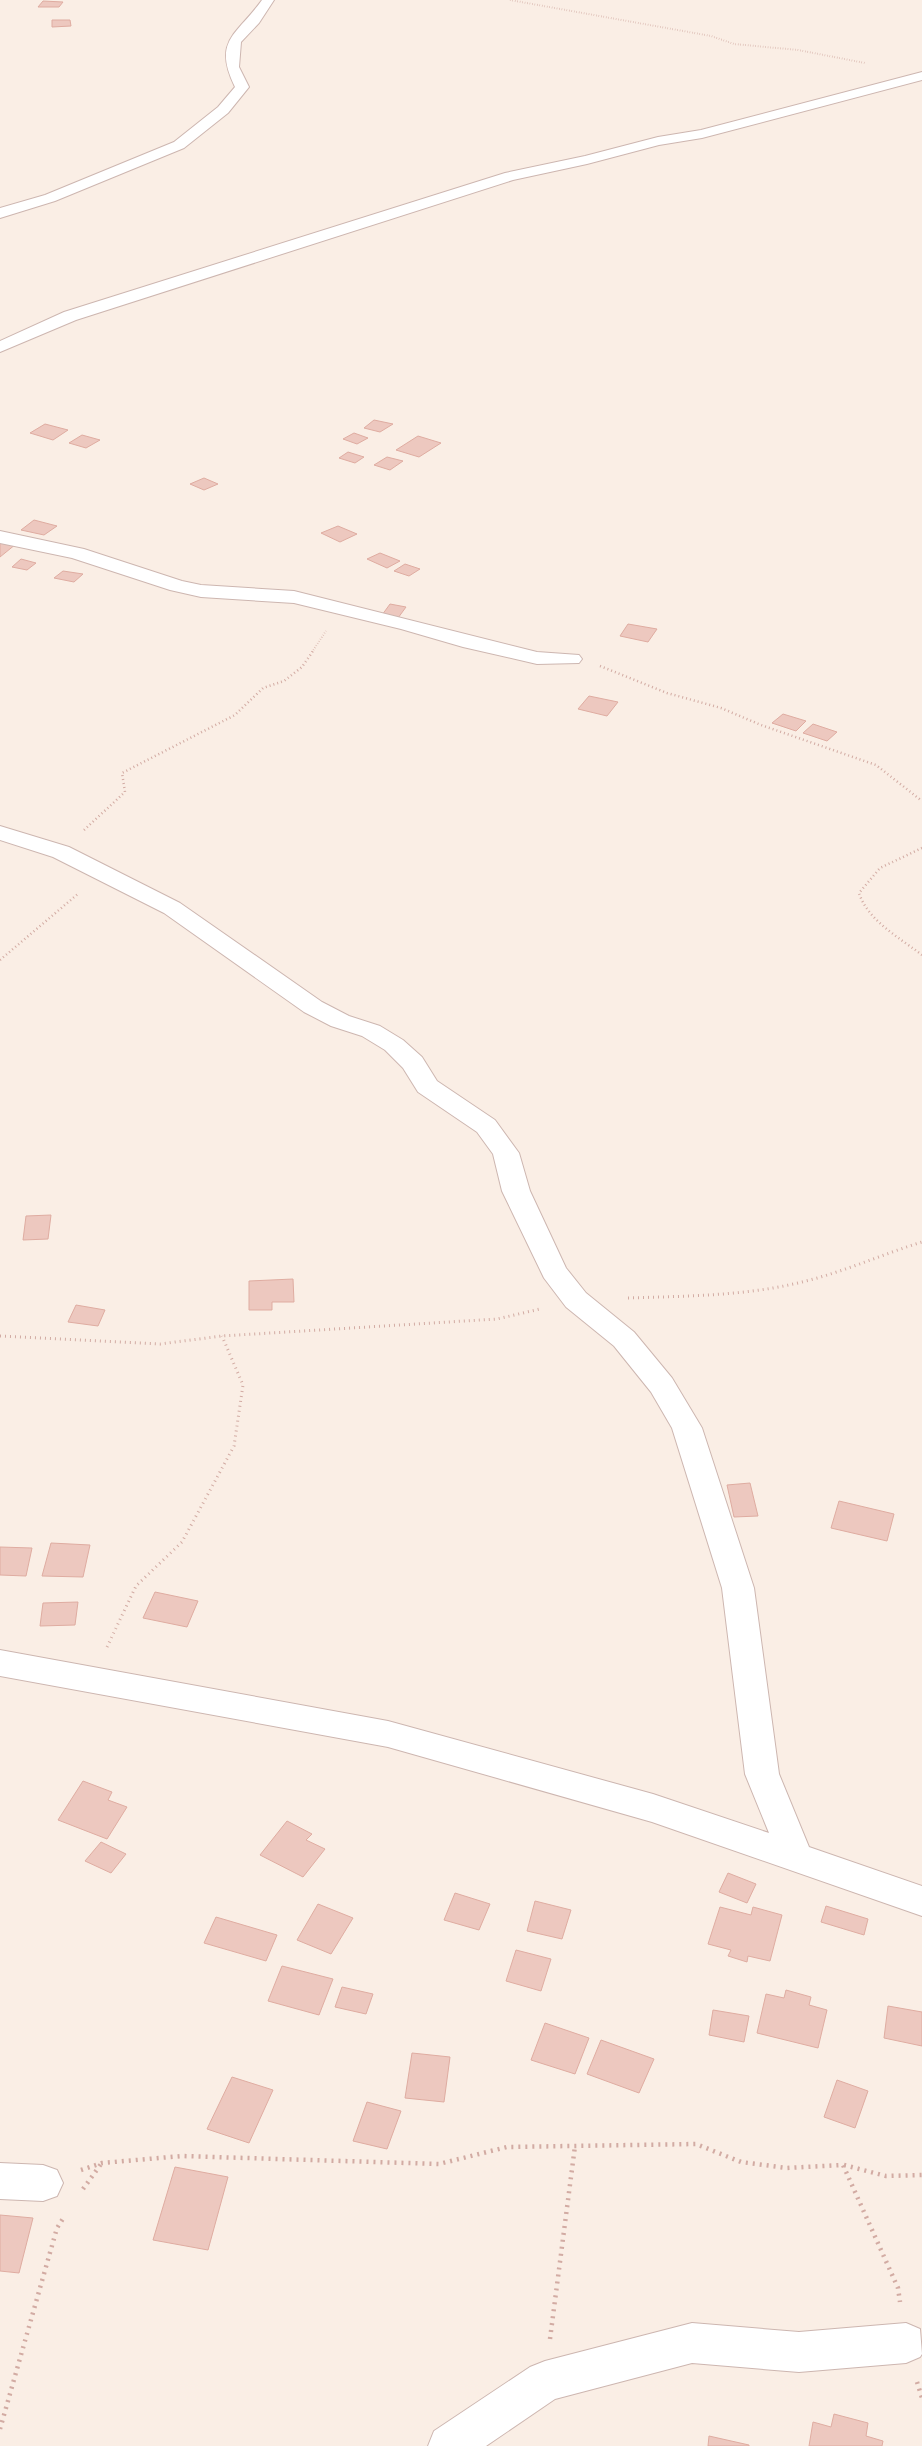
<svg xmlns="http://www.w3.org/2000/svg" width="922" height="2446" font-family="'Fira Sans Condensed',sans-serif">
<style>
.building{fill:#edc8bf;stroke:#dfaca1}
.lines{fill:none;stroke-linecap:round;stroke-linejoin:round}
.minor-casing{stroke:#cdb6b0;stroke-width:2}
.path-far3{stroke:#d2aba3;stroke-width:2;stroke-dasharray:0.5 2;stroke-linecap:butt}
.path-far2{stroke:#d2aba3;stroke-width:2.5;stroke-dasharray:1 3;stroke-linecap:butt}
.path-far1{stroke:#d2aba3;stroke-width:3;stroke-dasharray:1 4;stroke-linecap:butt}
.path{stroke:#d2aba3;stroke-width:4.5;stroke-dasharray:2 5;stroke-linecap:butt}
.minor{fill:#fff;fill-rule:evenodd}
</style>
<rect width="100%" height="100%" fill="#faeee5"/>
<!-- building -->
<g class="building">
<path d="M43 1 63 2 59 7H38Z"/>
<path d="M52 20H70L71 26 52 27Z"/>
<path d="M374 420 393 424 380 432 364 428Z"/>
<path d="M45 424 68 430 53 440 30 433Z"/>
<path d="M354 433 368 438 357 444 343 439Z"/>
<path d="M82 435 100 440 86 448 69 443Z"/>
<path d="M418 436 441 443 419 457 396 450Z"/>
<path d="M348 452 364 457 355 463 339 458Z"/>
<path d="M387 457 403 461 390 470 374 465Z"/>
<path d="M204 478 218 484 204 490 190 484Z"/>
<path d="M34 520 57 526 44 535 21 530Z"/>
<path d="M338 526 357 534 340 542 321 533Z"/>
<path d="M0 541 16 544 0 557Z"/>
<path d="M380 553 400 561 387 568 367 559Z"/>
<path d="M21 559 36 563 27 570 12 567Z"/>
<path d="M405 564 420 569 409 576 394 571Z"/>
<path d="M63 571 83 574 74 582 54 578Z"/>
<path d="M390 604 406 607 398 618 382 615Z"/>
<path d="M628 624 657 629 648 642 620 636Z"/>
<path d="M589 696 618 702 607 716 578 709Z"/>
<path d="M783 714 806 721 796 731 772 723Z"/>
<path d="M813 724 837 732 827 741 803 733Z"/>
<path d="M51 1215 48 1239 23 1240 26 1216Z"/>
<path d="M293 1279 294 1302H272V1310H249V1281Z"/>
<path d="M76 1305 105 1310 98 1326 68 1322Z"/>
<path d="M750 1483 758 1516 734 1517 727 1485Z"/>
<path d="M839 1501 894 1514 887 1541 831 1528Z"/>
<path d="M51 1543 90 1545 83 1577 42 1576Z"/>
<path d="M0 1547 32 1548 26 1576 0 1575Z"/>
<path d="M155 1592 198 1601 187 1627 143 1618Z"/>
<path d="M78 1602 75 1625 40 1626 43 1603Z"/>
<path d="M83 1781 112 1792 108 1800 127 1807 107 1839 58 1820Z"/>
<path d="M287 1821 312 1834 306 1840 325 1849 303 1877 260 1855Z"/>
<path d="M101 1842 126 1854 111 1873 85 1861Z"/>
<path d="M728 1873 756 1884 747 1903 719 1892Z"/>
<path d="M455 1893 490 1904 479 1930 444 1920Z"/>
<path d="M535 1901 571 1910 562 1939 527 1931Z"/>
<path d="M318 1904 353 1918 331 1954 297 1940Z"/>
<path d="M826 1906 868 1919 864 1935 821 1922Z"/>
<path d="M720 1907 751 1915 753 1907 782 1915 770 1961 748 1956 747 1962 728 1956 731 1950 708 1944Z"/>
<path d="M216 1917 277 1935 266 1961 204 1943Z"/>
<path d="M516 1950 551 1959 541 1991 506 1981Z"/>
<path d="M282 1966 333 1979 319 2015 268 2001Z"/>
<path d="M342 1987 373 1994 366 2014 335 2007Z"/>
<path d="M786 1990 811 1997 809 2005 827 2010 818 2048 757 2033 766 1994 784 1998Z"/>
<path d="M888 2006 922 2012V2046L884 2038Z"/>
<path d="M713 2010 749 2016 744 2042 709 2035Z"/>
<path d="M545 2023 589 2038 575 2074 531 2060Z"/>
<path d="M601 2040 654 2059 639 2093 587 2074Z"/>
<path d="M412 2053 450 2057 444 2102 405 2098Z"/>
<path d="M232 2077 273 2090 249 2143 207 2129Z"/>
<path d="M837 2080 868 2091 855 2128 824 2117Z"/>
<path d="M367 2102 401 2111 387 2149 353 2141Z"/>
<path d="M175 2167 228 2177 208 2250 153 2240Z"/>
<path d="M0 2215 33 2218 19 2273 0 2271Z"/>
<path d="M834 2414 868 2423 866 2436 883 2441 882 2446H809L813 2422 831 2427Z"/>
<path d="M709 2436 749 2445V2446H708Z"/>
</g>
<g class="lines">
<defs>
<g id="minor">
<path d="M262 0H274L259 23 241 42 239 67 249 87 228 113 184 148 55 201 0 218V208L45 195 174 142 218 107 235 87C212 40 237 35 262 0Z"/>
<path d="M922 72V80L702 138 659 145 587 164 513 180 76 320 0 352V341L64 312 505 173 585 156 658 137 701 130Z"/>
<path d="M0 531 84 549 182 581 201 585 294 591 537 652 579 655 582 659 579 663 537 664 463 647 401 629 294 603 201 597 170 590 72 558 0 543Z"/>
<path d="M0 826 69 847 180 903 322 1002 349 1016 380 1026 403 1040 422 1057 437 1081 495 1120 519 1153 530 1191 566 1268 586 1293 634 1332 672 1378 702 1428 754 1588 779 1774 809 1847 922 1886V1916L652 1822 388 1747 0 1676V1650L388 1721 653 1794 769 1833 745 1774 722 1588 672 1428 651 1392 614 1346 566 1307 544 1278 502 1191 493 1154 477 1132 418 1092 403 1068 385 1050 362 1036 331 1026 304 1012 164 913 53 857 0 840Z"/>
<path d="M0 2163 43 2165 57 2170 63 2183 57 2196 43 2201 0 2199Z"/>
<path d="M692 2323 799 2332 906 2323 920 2329 922 2354 920 2357 906 2363 799 2372 692 2363 555 2399 486 2446H428L434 2431 530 2367 545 2361Z"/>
</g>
</defs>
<!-- minor casing -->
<use href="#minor" class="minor-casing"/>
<!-- path-far3 -->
<g class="path-far3">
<path d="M510 0 711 36 734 44 798 50 865 63"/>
<path d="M312 652 326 631"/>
</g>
<!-- path-far2 -->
<g class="path-far2">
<path d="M600 666 667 693 721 708 761 725 876 765 922 801"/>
<path d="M84 830 125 792 122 773 235 715 263 688 284 681 302 667 313 651"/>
<path d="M922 848 880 868 859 893C868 921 900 938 922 955"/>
<path d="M0 960 79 893"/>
</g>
<!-- path-far1 -->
<g class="path-far1">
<path d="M628 1298C688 1296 748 1296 806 1281 846 1271 883 1254 922 1242"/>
<path d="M0 1336 160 1344 222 1336 497 1319 540 1309"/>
<path d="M107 1647 136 1586 182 1542 234 1446 243 1385 222 1336"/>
</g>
<!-- path -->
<g class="path">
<path d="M844 2165 886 2176 922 2175"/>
<path d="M81 2170 102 2163 182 2156 439 2164 507 2147 696 2144 741 2162 787 2168 843 2165 898 2288 900 2302"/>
<path d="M83 2189 101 2164"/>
<path d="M550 2339 575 2146"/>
<path d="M917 2382 922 2398"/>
<path d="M0 2429 57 2228 64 2217"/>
</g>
<!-- minor -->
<use href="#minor" class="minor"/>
</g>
</svg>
